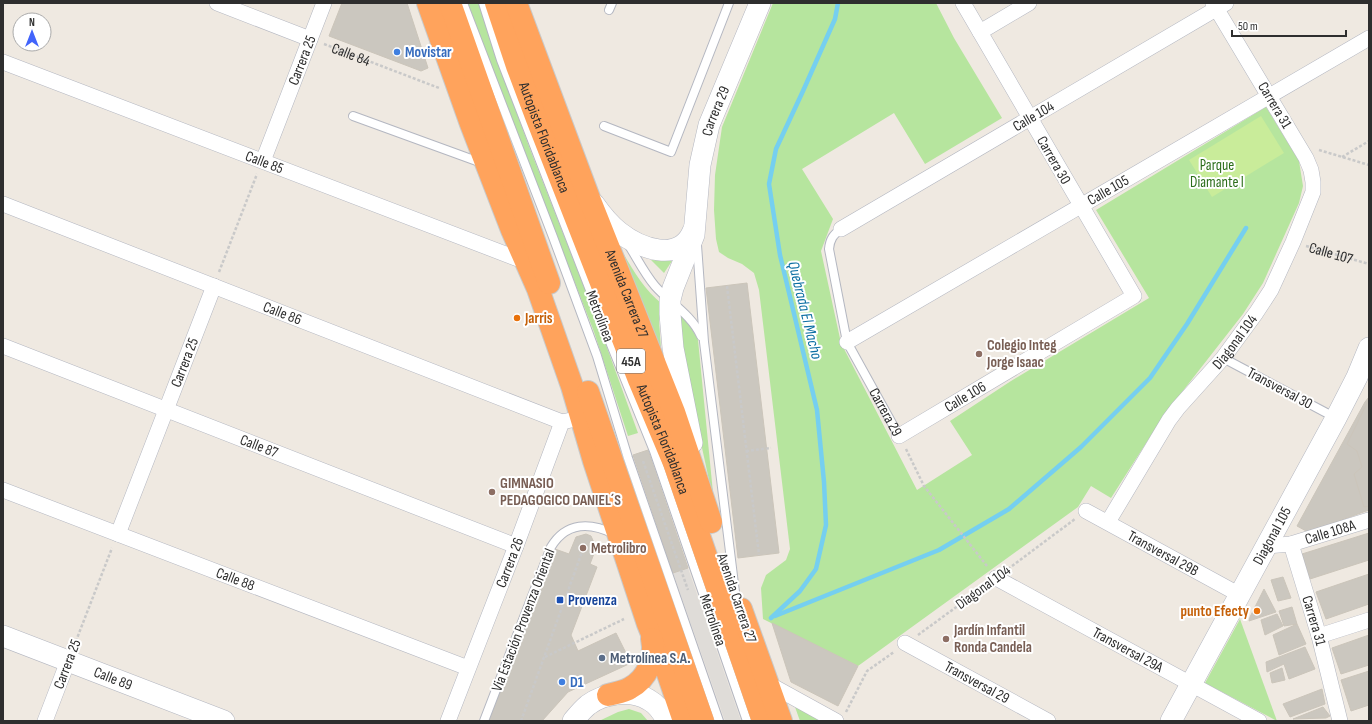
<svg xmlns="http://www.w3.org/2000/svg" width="1372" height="724" font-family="'Sofia Sans Condensed',sans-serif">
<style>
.green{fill:#b6e59e}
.pitch{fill:#c9ec9a}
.plaza{fill:#dfdcd8}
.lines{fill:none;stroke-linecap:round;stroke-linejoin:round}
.stream{stroke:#75cff0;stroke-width:4.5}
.building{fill:#cbc7bf;stroke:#cbc5ba}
.lane-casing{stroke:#b4b7c1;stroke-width:10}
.street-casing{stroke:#b4b7c1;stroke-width:16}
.secondary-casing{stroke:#b4b7c1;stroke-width:22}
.highway-casing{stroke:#c9c9c9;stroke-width:24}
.path{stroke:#c9c9c9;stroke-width:2.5;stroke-dasharray:3 2;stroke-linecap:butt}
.lane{stroke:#fff;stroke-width:8}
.street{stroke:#fff;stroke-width:15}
.secondary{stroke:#fff;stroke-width:21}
.highway{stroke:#ffa35c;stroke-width:22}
.shop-dot{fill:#3f7fe0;stroke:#fff;stroke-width:1.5}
.food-dot{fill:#e8710a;stroke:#fff;stroke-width:1.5}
.education-dot{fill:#8d6e63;stroke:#fff;stroke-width:1.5}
.transit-dot{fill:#1a4fb4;stroke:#fff;stroke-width:1.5}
.service-dot{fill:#5c6f8a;stroke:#fff;stroke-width:1.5}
.labels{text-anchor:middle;stroke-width:4;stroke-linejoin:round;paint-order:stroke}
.shield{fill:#fff;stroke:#6d6d6d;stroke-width:1}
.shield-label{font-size:14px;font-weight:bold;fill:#2e2e2e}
.shop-label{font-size:15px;font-weight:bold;fill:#366cbe;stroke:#fff;text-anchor:start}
.street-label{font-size:15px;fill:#2e2e2e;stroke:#fff}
.park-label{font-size:15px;fill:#2c6e1b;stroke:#fff}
.food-label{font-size:15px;font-weight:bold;fill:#c56008;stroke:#fff;text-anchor:start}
.education-label{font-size:15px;font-weight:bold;fill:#785e54;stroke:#fff;text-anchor:start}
.transit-label{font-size:15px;font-weight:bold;fill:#164399;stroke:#fff;text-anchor:start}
.service-label{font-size:15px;font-weight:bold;fill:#4e5e75;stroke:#fff;text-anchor:start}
.water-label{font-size:16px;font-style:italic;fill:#0d6fa3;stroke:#fff}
</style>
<rect width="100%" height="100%" fill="#efe9e1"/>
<!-- green -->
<g class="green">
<path d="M468 3H479L498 62 530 149 597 320 638 433 628 436 594 332 490 64Z"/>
<path d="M773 3H936L954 38 1002 118 925 164 894 113 802 169 833 219 821 251 841 343 917 490 972 455 950 421 1011 381 1149 298 1096 210 1266 107 1299 161 1303 186 1299 203 1263 283 1243 314 1164 415 1111 498 1091 486 1078 507 858 666 763 619 761 588 766 575 786 560 790 549 759 290 754 273 742 264 728 258 719 252 716 239 714 210 715 175 722 127Z"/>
<path d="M612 234C627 259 639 285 662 304L659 321 661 348 672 391Z"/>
<path d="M651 260 672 261 664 273Z"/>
<path d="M675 309C685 319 692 328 698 340L714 503 686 374Z"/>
<path d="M1240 619 1277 721 1205 683Z"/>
<path d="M795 707 822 721H800Z"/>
<path d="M629 709 641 713 648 721H599L618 712Z"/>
</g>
<!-- pitch -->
<path class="pitch" d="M1261 116 1284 153 1212 197 1189 160Z"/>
<!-- plaza -->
<path class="plaza" d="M688 568 741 721H725L673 573Z"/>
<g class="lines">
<!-- stream -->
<g class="stream">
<path d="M775 616 939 550 1009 509 1081 447 1150 378 1187 324 1246 228"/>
<path d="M771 618 800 591 816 569 826 525 824 482 817 410 780 255 769 184 776 149 803 91 835 19 838 3"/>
</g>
</g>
<!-- building -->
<g class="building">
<path d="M342 3H407L428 68 421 71 329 36Z"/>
<path d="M747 283 779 553 738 558 706 288Z"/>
<path d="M1369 397V510L1308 532 1297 526 1365 402Z"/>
<path d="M1369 399V506L1364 507 1354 474 1362 467 1357 451 1347 444Z"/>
<path d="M648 450 688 568 673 573 633 455Z"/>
<path d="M1369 533V560L1310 579 1302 554Z"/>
<path d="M586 534 591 536 595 545V551L590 564 597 567 571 635 578 651 616 633 631 663 568 692 542 721H489L555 549 569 554 576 537Z"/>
<path d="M1369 574V604L1326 619 1316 592Z"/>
<path d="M1283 577 1291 598 1278 601 1271 580Z"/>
<path d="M1264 589 1276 612 1249 621 1250 617Z"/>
<path d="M1292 607 1297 624 1284 626 1279 611Z"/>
<path d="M1277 614 1283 626 1265 635 1261 620Z"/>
<path d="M772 623 858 666 838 706 791 682Z"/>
<path d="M1297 624 1306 644 1279 655 1273 635Z"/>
<path d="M1369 635V665L1341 674 1332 648Z"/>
<path d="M1305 647 1315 669 1289 679 1284 664 1267 672 1266 662Z"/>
<path d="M1282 668 1285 680 1272 683 1270 673Z"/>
<path d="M1369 671V705L1351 711 1341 680Z"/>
<path d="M1322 689 1325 704 1290 717 1283 704Z"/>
<path d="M1323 707 1330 716 1326 718 1293 719Z"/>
</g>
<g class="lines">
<defs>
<g id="lane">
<path d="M463 3 553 237 597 356 628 458 719 721"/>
<path d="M483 3 501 60 612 347 654 451 747 721"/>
<path d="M609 10 612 3"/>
<path d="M353 116 482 163"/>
<path d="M604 126 671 152 729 3"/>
<path id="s3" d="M841 229C833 235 830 239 829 249L847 342 899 436"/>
<path d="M628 244C637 258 644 273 655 286 670 303 691 314 701 336"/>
<path d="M697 245 704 342 735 592"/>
<path d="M1223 358 1336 418"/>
<path d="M484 721 551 547C566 522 590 522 614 534"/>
</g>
<g id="street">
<path d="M217 3 310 39"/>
<path d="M980 32 1029 3"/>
<path id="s4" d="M3 62 526 262"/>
<path id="s5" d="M263 161 324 3"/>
<path id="s6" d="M3 204 562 422"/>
<path id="s7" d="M841 229 1226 3"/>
<path id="s8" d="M847 342 1369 38"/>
<path id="s9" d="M3 346 516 546"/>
<path id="s10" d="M899 436 1134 296 963 3"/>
<path id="s11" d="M3 490 468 668"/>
<path id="s12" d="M1086 511 1240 595"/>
<path id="s13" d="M1108 522 1169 420 1178 408 1223 358 1256 313 1271 290 1293 242 1313 192V182L1311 170 1306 158 1213 3"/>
<path id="s14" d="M118 534 214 286"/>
<path id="s15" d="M1291 544 1319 636 1340 721"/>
<path id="s16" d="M1266 546 1291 544 1369 520"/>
<path id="s17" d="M996 578 1259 721"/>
<path d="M1319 636 1369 620"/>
<path id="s18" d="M905 643 1048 721"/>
<path d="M767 683 836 721"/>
<path d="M45 721 68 661"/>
<path id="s19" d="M448 721 516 546 562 422 571 420"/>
</g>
<g id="secondary">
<path d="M594 204C601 214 609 224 619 232 639 248 680 264 693 231"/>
<path id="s20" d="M692 443 673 348 670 314V300L673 288 694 235 700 165 709 125 760 3"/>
<path id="s21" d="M3 636 224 721"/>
<path d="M573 721C578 715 582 710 588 705 604 693 631 689 649 700 658 705 663 713 667 721"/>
<path id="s22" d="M1171 721 1336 418 1357 377 1369 348"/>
</g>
<g id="highway">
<path d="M428 3 471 124 512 230 538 289 572 386 594 461 648 624 667 671 684 721"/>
<path d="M450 3 549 283"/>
<path id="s23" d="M496 3 517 66 537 119 639 380 674 463 763 721"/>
<path id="s24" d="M516 3 589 198 674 412 711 522"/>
<path d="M588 392 703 721"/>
<path d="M741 609 781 721"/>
<path d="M608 695C615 693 624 692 630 688 647 679 656 658 652 639"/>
</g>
</defs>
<!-- lane casing -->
<use href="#lane" class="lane-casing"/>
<!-- street casing -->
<use href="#street" class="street-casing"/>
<!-- secondary casing -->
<use href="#secondary" class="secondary-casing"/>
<!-- highway casing -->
<use href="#highway" class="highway-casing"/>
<!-- path -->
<g class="path">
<path id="s1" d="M324 44 439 88"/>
<path d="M1319 150 1369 165"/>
<path d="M1342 157 1369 141"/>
<path id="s2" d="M1306 246 1369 264"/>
<path d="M219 272 257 174"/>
<path d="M727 286 759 555"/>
<path d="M906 449 924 486 987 566"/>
<path d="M746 451 771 448"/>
<path d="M643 461 688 590"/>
<path d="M1008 569 1075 519"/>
<path d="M918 635 985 586"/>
<path d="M74 646 112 548"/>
<path d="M545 657 624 619"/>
<path d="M846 712 867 671 894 652"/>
<path d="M521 721 582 552"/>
</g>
<!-- lane -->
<use href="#lane" class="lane"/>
<!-- street -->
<use href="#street" class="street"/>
<!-- secondary -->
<use href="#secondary" class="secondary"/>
<!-- highway -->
<use href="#highway" class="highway"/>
</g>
<!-- markers -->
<g class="shop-dot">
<circle cx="397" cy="52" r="4"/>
<circle cx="562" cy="682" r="4"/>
</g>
<g class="food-dot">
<circle cx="517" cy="318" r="4"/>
<circle cx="1257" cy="611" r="4"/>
</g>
<g class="education-dot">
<circle cx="979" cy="354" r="4"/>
<circle cx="492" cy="492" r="4"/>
<circle cx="583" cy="548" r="4"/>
<circle cx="946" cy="639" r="4"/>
</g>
<rect class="transit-dot" x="556" y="596" width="8" height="8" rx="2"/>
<circle class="service-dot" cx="602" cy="658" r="4"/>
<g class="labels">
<!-- shield labels -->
<rect class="shield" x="617" y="349" width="28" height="24" rx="3"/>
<g class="shield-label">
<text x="631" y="366">45A</text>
</g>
<!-- shop labels -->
<g class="shop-label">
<text x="405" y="57">Movistar</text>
<text x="570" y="687">D1</text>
</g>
<!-- street labels -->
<g class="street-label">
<text dy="5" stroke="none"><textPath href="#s1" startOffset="29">Calle 84</textPath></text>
<text dy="5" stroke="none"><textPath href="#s5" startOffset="108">Carrera 25</textPath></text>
<text transform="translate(1275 105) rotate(59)" y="5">Carrera 31</text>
<text dy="5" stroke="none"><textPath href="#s20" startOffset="341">Carrera 29</textPath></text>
<text dy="5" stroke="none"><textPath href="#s7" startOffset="223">Calle 104</textPath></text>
<text dy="5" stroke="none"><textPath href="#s23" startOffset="143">Autopista Floridablanca</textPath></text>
<text transform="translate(1054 160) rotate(60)" y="5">Carrera 30</text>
<text dy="5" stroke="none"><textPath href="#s4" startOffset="280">Calle 85</textPath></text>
<text dy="5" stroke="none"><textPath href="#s8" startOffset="302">Calle 105</textPath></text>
<text dy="5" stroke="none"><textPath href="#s2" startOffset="26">Calle 107</textPath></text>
<text dy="5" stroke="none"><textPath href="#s24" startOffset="311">Avenida Carrera 27</textPath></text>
<text dy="5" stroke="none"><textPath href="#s6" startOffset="300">Calle 86</textPath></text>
<text transform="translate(600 316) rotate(69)" y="5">Metrolínea</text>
<text dy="5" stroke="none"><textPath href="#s13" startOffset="221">Diagonal 104</textPath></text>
<text dy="5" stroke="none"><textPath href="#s14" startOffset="184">Carrera 25</textPath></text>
<text transform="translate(1280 388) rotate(28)" y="5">Transversal 30</text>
<text dy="5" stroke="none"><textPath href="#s10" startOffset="77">Calle 106</textPath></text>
<text dy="5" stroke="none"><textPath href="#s3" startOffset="199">Carrera 29</textPath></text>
<text dy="5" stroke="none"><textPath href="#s23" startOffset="467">Autopista Floridablanca</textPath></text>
<text dy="5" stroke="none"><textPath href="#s9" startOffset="275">Calle 87</textPath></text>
<text dy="5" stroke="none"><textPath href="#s16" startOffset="66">Calle 108A</textPath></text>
<text dy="5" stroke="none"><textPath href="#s22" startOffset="211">Diagonal 105</textPath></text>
<text dy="5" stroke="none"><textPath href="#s12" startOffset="88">Transversal 29B</textPath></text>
<text dy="5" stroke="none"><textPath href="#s19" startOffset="170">Carrera 26</textPath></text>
<text dy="5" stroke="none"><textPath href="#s11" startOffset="249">Calle 88</textPath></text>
<text transform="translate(983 587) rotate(-36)" y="5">Diagonal 104</text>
<text transform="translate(737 598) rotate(71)" y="5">Avenida Carrera 27</text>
<text transform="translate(523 620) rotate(-69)" y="5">Via Estación Provenza Oriental</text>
<text transform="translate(713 620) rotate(71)" y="5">Metrolínea</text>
<text dy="5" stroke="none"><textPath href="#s15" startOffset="80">Carrera 31</textPath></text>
<text dy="5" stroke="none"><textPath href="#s17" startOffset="150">Transversal 29A</textPath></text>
<text transform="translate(67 664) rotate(-69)" y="5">Carrera 25</text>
<text dy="5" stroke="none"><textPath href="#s21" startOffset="118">Calle 89</textPath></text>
<text dy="5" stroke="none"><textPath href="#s18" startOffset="82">Transversal 29</textPath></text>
</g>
<!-- park labels -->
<g class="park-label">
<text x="1217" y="170">Parque<tspan x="1217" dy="17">Diamante I</tspan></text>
</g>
<!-- food labels -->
<g class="food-label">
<text x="525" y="323">Jarris</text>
<text x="1249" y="616" text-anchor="end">punto Efecty</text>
</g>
<!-- education labels -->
<g class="education-label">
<text x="987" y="350">Colegio Integ<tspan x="987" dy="17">Jorge Isaac</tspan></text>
<text x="500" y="488">GIMNASIO<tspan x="500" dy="17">PEDAGOGICO DANIEL´S</tspan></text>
<text x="591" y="553">Metrolibro</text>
<text x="954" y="635">Jardín Infantil<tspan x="954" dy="17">Ronda Candela</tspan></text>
</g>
<!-- transit labels -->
<g class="transit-label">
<text x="568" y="605">Provenza</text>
</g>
<!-- service labels -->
<g class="service-label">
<text x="610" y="663">Metrolínea S.A.</text>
</g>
<!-- water labels -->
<g class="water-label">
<text transform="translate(806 310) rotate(76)" y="6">Quebrada El Macho</text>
</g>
</g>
<!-- border -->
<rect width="1372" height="724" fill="none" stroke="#2e2e2e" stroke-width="8"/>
<!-- north arrow -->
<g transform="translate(32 32)"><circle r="19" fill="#ffffff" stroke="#ababab"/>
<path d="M0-3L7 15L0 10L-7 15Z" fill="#4264fb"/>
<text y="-6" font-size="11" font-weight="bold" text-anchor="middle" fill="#2e2e2e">N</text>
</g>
<!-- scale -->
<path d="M1232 30v6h114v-6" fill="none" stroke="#2e2e2e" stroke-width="2"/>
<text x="1238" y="30" font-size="12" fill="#2e2e2e" stroke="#ffffff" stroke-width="3" paint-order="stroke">50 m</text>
</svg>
